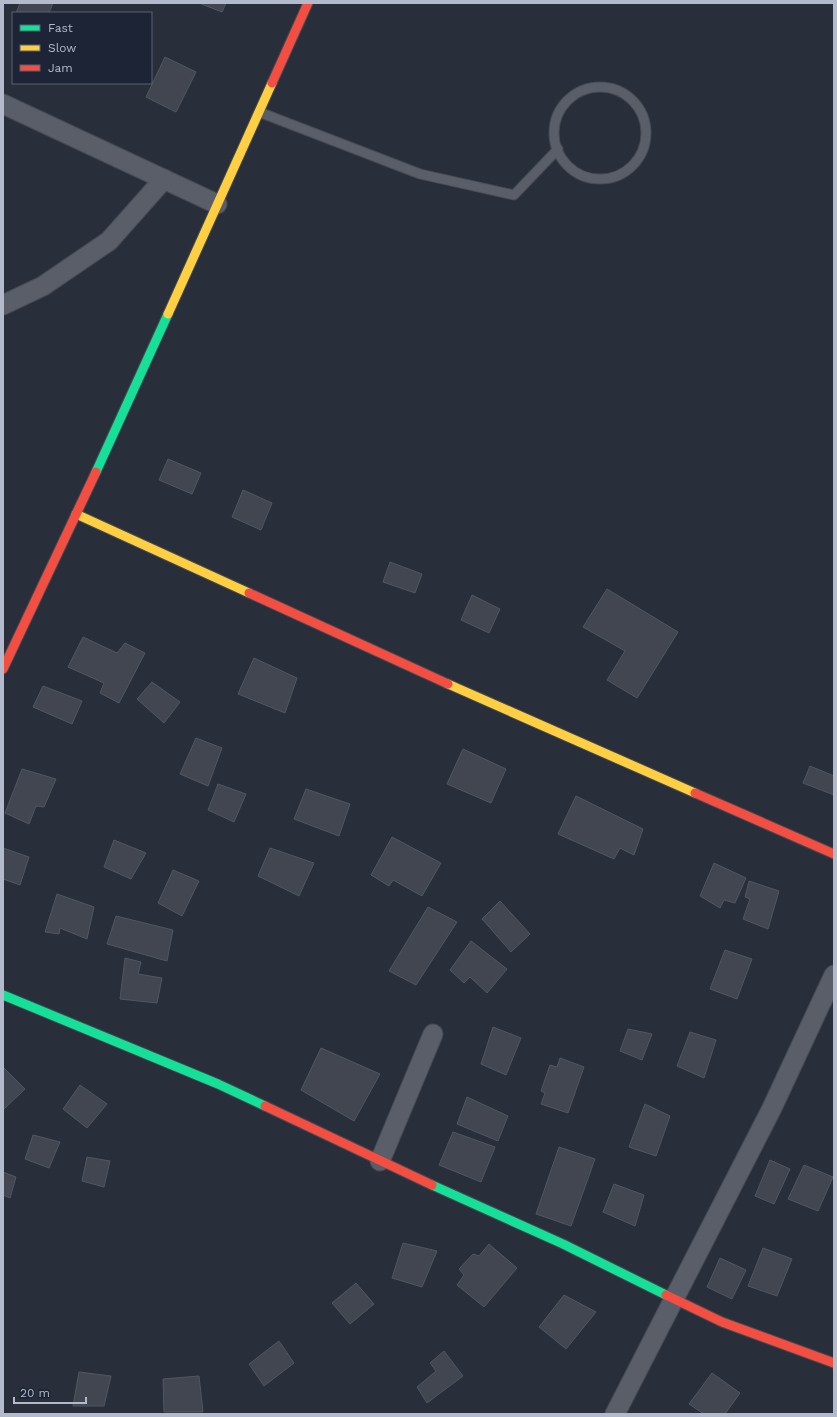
<svg xmlns="http://www.w3.org/2000/svg" width="837" height="1417" font-family="'Work Sans',sans-serif">
<style>
.building{fill:#414650;stroke:#515761}
.lines{fill:none;stroke-linecap:round;stroke-linejoin:round}
.lane-casing{stroke:#464a53;stroke-width:11}
.street-casing{stroke:#464a53;stroke-width:21}
.fast-casing{stroke:#464a53;stroke-width:11}
.slow-casing{stroke:#464a53;stroke-width:11}
.jam-casing{stroke:#464a53;stroke-width:11}
.lane{stroke:#5a5e68;stroke-width:9}
.street{stroke:#5a5e68;stroke-width:19}
.fast{stroke:#16e098;stroke-width:9}
.slow{stroke:#ffcf43;stroke-width:9}
.jam{stroke:#f24e42;stroke-width:9}
</style>
<rect width="100%" height="100%" fill="#292f3a"/>
<!-- building -->
<g class="building">
<path d="M20 3H53L49 13H16Z"/>
<path d="M199 3H226L222 12Z"/>
<path d="M165 57 196 72 176 112 146 97Z"/>
<path d="M168 459 201 473 192 494 159 480Z"/>
<path d="M243 490 272 503 261 530 232 517Z"/>
<path d="M390 562 422 574 415 593 383 582Z"/>
<path d="M607 589 678 632 637 698 607 680 625 651 583 627Z"/>
<path d="M472 595 500 609 489 633 461 620Z"/>
<path d="M83 637 117 653 125 643 145 653 119 703 100 693 104 683 68 667Z"/>
<path d="M254 658 297 678 285 713 238 694Z"/>
<path d="M152 682 180 702 164 723 137 699Z"/>
<path d="M43 686 82 701 72 724 33 707Z"/>
<path d="M196 738 222 748 208 786 180 774Z"/>
<path d="M463 749 506 769 491 803 447 784Z"/>
<path d="M810 766 834 776V795L803 783Z"/>
<path d="M22 769 56 779 44 807 36 806 29 824 5 813Z"/>
<path d="M218 784 246 794 234 822 208 810Z"/>
<path d="M306 789 350 804 339 836 294 819Z"/>
<path d="M576 796 643 829 634 855 620 848 614 859 558 834Z"/>
<path d="M392 837 441 863 422 896 393 880 389 886 371 875Z"/>
<path d="M114 840 146 853 131 879 104 867Z"/>
<path d="M3 848 29 857 20 885 3 879Z"/>
<path d="M270 848 314 863 299 896 258 876Z"/>
<path d="M714 863 746 878 735 903 724 900 720 908 700 896Z"/>
<path d="M173 870 199 881 182 916 158 903Z"/>
<path d="M749 881 779 891 768 929 743 919 750 899 745 897Z"/>
<path d="M57 894 94 907 87 939 60 928 59 934 45 932Z"/>
<path d="M500 901 530 934 511 952 482 919Z"/>
<path d="M428 907 457 922 416 985 389 971Z"/>
<path d="M116 916 173 930 167 961 107 944Z"/>
<path d="M471 941 507 969 487 993 470 977 464 983 450 970Z"/>
<path d="M725 950 752 959 737 999 710 989Z"/>
<path d="M125 958 141 962 138 974 162 978 157 1003 120 999Z"/>
<path d="M493 1027 521 1038 506 1075 481 1064Z"/>
<path d="M628 1029 652 1034 642 1060 620 1051Z"/>
<path d="M690 1032 716 1040 704 1078 677 1066Z"/>
<path d="M321 1048 380 1074 354 1121 301 1090Z"/>
<path d="M560 1058 584 1067 568 1113 541 1104 545 1093 541 1091 550 1065 557 1067Z"/>
<path d="M3 1067 25 1089 3 1110Z"/>
<path d="M80 1085 107 1104 87 1128 63 1109Z"/>
<path d="M467 1097 508 1116 498 1141 457 1124Z"/>
<path d="M645 1104 670 1116 656 1156 629 1147Z"/>
<path d="M453 1132 495 1147 481 1182 439 1165Z"/>
<path d="M33 1135 60 1142 49 1168 25 1159Z"/>
<path d="M559 1147 595 1159 571 1226 536 1214Z"/>
<path d="M87 1157 110 1161 104 1187 82 1181Z"/>
<path d="M770 1160 790 1169 774 1204 755 1196Z"/>
<path d="M804 1165 833 1177 818 1211 788 1199Z"/>
<path d="M3 1172 16 1177 10 1198 3 1195Z"/>
<path d="M614 1184 644 1195 635 1226 603 1212Z"/>
<path d="M403 1243 437 1251 422 1287 392 1278Z"/>
<path d="M489 1244 517 1268 484 1307 457 1285 464 1275 459 1269 473 1254 479 1256Z"/>
<path d="M763 1248 792 1259 777 1296 748 1286Z"/>
<path d="M720 1258 746 1270 732 1299 707 1287Z"/>
<path d="M356 1283 374 1304 350 1324 332 1303Z"/>
<path d="M564 1295 596 1312 566 1349 539 1327Z"/>
<path d="M279 1341 294 1363 264 1386 249 1364Z"/>
<path d="M444 1351 463 1376 427 1403 417 1387 436 1371 430 1363Z"/>
<path d="M79 1372 111 1376 104 1406H73Z"/>
<path d="M712 1373 740 1393 725 1414H704L689 1404Z"/>
<path d="M199 1376 203 1412H164L163 1379Z"/>
</g>
<g class="lines">
<defs>
<g id="lane">
<circle cx="600" cy="133" r="46"/>
<path d="M259 112 420 174 514 195 558 149"/>
</g>
<g id="street">
<path d="M3 104 217 204"/>
<path d="M3 305 43 286 109 241 164 179"/>
<path d="M380 1161 433 1034"/>
<path d="M615 1414 772 1108 834 975"/>
</g>
<g id="fast">
<path d="M96 472 168 314"/>
<path d="M3 995 218 1084 265 1106"/>
<path d="M432 1185 563 1244 666 1295"/>
</g>
<g id="slow">
<path d="M168 314 272 83"/>
<path d="M76 514 249 593"/>
<path d="M448 684 695 793"/>
</g>
<g id="jam">
<path d="M272 83 308 3"/>
<path d="M249 593 448 684"/>
<path d="M3 669 96 472"/>
<path d="M695 793 834 854"/>
<path d="M265 1106 432 1185"/>
<path d="M666 1295 722 1322 834 1363"/>
</g>
</defs>
<!-- lane casing -->
<use href="#lane" class="lane-casing"/>
<!-- street casing -->
<use href="#street" class="street-casing"/>
<!-- fast casing -->
<use href="#fast" class="fast-casing"/>
<!-- slow casing -->
<use href="#slow" class="slow-casing"/>
<!-- jam casing -->
<use href="#jam" class="jam-casing"/>
<!-- lane -->
<use href="#lane" class="lane"/>
<!-- street -->
<use href="#street" class="street"/>
<!-- fast -->
<use href="#fast" class="fast"/>
<!-- slow -->
<use href="#slow" class="slow"/>
<!-- jam -->
<use href="#jam" class="jam"/>
</g>
<!-- border -->
<rect width="837" height="1417" fill="none" stroke="#b3bacb" stroke-width="8"/>
<!-- legend -->
<rect x="12" y="12" width="140" height="72" fill="#1c2436" stroke="#586072"/>
<rect x="20" y="25" width="20" height="6" fill="#16e098" stroke="#586072"/>
<text x="48" y="32" font-size="12" fill="#b3bacb">Fast</text>
<rect x="20" y="45" width="20" height="6" fill="#ffcf43" stroke="#586072"/>
<text x="48" y="52" font-size="12" fill="#b3bacb">Slow</text>
<rect x="20" y="65" width="20" height="6" fill="#f24e42" stroke="#586072"/>
<text x="48" y="72" font-size="12" fill="#b3bacb">Jam</text>
<!-- scale -->
<path d="M14 1397v6h72v-6" fill="none" stroke="#b3bacb" stroke-width="2"/>
<text x="20" y="1397" font-size="12" fill="#b3bacb" stroke="#1c2436" stroke-width="3" paint-order="stroke">20 m</text>
</svg>
